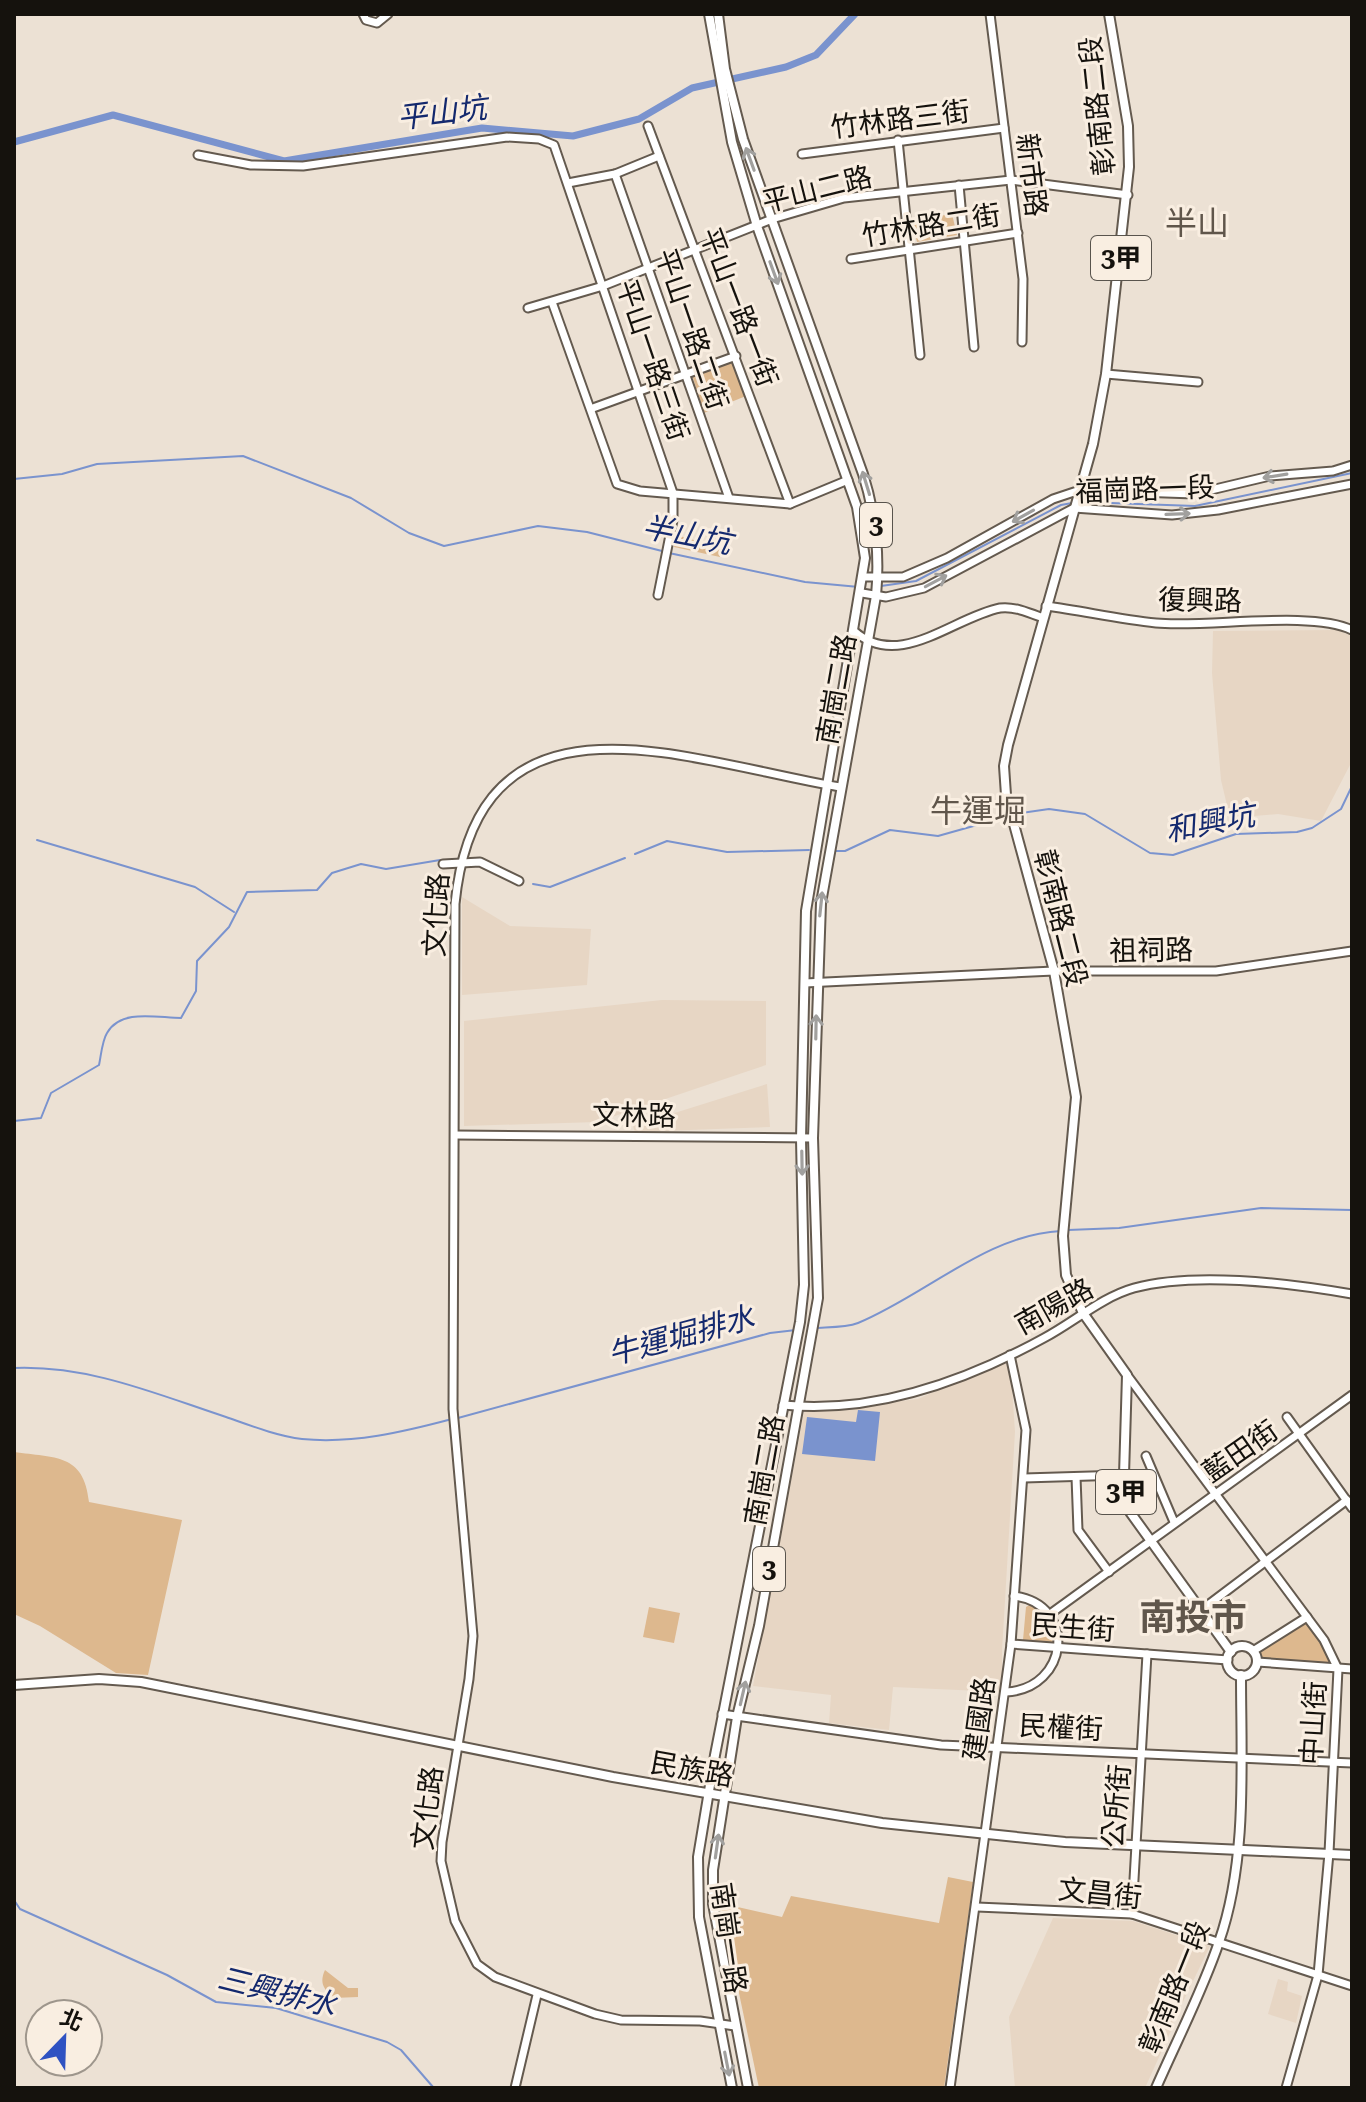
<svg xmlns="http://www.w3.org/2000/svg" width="1366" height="2102" font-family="'Roboto Serif','Noto Sans TC',serif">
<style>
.built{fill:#e7d6c4}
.green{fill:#ddb88e}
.water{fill:#7a93ce}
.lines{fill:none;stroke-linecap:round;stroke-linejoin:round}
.stream{stroke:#7a93ce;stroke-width:2}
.canal{stroke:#7a93ce;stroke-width:7}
.minor-casing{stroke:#645a4f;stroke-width:11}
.major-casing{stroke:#645a4f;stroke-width:12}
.minor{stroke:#fff;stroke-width:7}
.major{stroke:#fff;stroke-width:8}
.oneway{stroke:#a1a09e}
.labels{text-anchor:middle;stroke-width:6;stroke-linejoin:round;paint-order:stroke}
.shield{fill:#f9eee1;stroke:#59544d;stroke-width:2}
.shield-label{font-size:26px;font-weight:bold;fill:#15120d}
.street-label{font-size:28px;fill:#15120d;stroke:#f9eee1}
.water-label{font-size:30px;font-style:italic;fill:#14296e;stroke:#f9eee1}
.quarter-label{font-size:32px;fill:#60564b;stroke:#f9eee1}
.district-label{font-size:36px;font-weight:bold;fill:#60564b;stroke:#f9eee1}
</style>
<rect width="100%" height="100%" fill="#ece1d4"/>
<!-- built -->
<g class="built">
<path d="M1337 630 1352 636V761L1321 821 1278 814 1230 818 1221 780 1212 673 1213 631Z"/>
<path d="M462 897 510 926 591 929 587 985 462 995Z"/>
<path d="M662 1000 766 1001V1065L597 1122 464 1126V1021Z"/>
<path d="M767 1084 770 1127 635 1132 633 1126Z"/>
<path d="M1010 1358 1015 1432 1002 1651V1692L893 1687 889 1730 829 1723 831 1695 753 1686 804 1412 918 1399Z"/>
<path d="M1053 1918 1133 1921 1210 1946 1181 2006 1173 2007 1169 2016 1174 2024 1145 2088H1015L1009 2017Z"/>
<path d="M1278 1979 1288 1982 1287 1991 1302 1996 1296 2023 1268 2014Z"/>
</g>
<!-- green -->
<g class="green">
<path d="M952 214 957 235 917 242 912 220Z"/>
<path d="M733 361 746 396 704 413 692 375Z"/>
<path d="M676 535 722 548 720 557 674 547Z"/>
<path d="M14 1452C55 1458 84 1453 89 1502L182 1520 148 1675 116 1673 40 1626 14 1614Z"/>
<path d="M1031 1604C1050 1610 1054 1625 1054 1643L1023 1640 1026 1607Z"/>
<path d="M649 1607 680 1613 674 1643 643 1637Z"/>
<path d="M1305 1620 1333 1663 1262 1660 1258 1652Z"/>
<path d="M948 1877 973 1882 944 2088H759L720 1903 782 1917 791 1896 939 1923Z"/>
<path d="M325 1970 348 1988H358V1997L333 1998C324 1989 319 1983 325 1970Z"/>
</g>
<!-- water -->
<path class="water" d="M858 1410 880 1412 875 1461 802 1454 807 1417 856 1422Z"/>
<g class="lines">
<!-- stream -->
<g class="stream">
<path d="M14 479 62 474 97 464 243 456 351 498 409 533 444 546 538 526 587 532 662 551"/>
<path d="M1082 502 1195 506 1352 473"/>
<path d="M669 553 805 582 859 587"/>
<path d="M881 586 916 581 1061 505 1072 503"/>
<path d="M1015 814 1049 809 1085 814 1150 853 1173 855 1236 834 1297 832 1312 828 1341 809 1352 786"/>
<path d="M37 840 195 887 234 912"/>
<path d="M835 851H845L890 830 938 836 1009 816"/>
<path d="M635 854 667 841 727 852 809 850"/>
<path d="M533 884 550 887 625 858"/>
<path d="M14 1121 41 1118 51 1093 99 1065C101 1056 102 1041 107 1033 121 1008 158 1018 181 1018L196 991 197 961 229 927 247 892 317 890 332 873 361 864 386 869 440 860"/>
<path d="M1068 1230 1119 1228 1261 1208 1352 1210"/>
<path d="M814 1328C828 1327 845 1328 858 1323 924 1296 988 1234 1061 1231"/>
<path d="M14 1368C89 1365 156 1394 226 1417 249 1425 277 1436 302 1439 353 1444 403 1432 452 1419"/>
<path d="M458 1418 770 1333 796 1330"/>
<path d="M14 1900 20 1909 167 1975 216 2002 276 2008 387 2042 401 2050 433 2087 438 2088"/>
</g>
<!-- canal -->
<path class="canal" d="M14 142 113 115 284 161 482 128 573 136 639 119 692 88 786 67 816 55 855 14"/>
<defs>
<g id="minor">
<path d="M363 14 366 20 377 23 388 14"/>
<path d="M990 14 1023 279 1022 342"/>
<path d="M648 126 790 504"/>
<path d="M898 140 920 355"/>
<path d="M802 154 1004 128"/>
<path d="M198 155 251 165 303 166 507 137 539 139 554 145 673 493V520L658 595"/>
<path d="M615 174 729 498"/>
<path d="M568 183 615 174 659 156"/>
<path d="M959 185 974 347"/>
<path d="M851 259 1018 233"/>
<path d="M552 302 617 484 640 491 790 504 848 480"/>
<path d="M528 308 603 286 772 219 844 198 1011 180 1128 195"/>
<path d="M1106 374 1198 382"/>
<path d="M593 408 736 356"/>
<path d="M864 577H903L947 558 1053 499 1080 490 1194 494 1270 476 1333 471 1352 465"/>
<path d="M862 593 886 597 924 588 1074 508 1172 515 1218 510 1352 484"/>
<path d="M1046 606C1083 611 1119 619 1156 623 1207 628 1310 610 1352 630"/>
<path d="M854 631C899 671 954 617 1000 608 1014 606 1030 613 1043 618"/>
<path d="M443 864 480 862 519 881"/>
<path d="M805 983 1054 971H1216L1352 951"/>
<path d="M455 1135 813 1138"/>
<path d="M1127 1375 1324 1640 1338 1669 1329 1853 1318 1975 1286 2088"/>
<path d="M783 1405C874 1414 966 1381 1044 1338 1074 1322 1102 1297 1134 1288 1197 1271 1288 1283 1352 1294"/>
<path d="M1287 1417 1352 1508"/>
<path d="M1146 1456 1174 1522"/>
<path d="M1076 1477 1078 1530 1109 1572"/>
<path d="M1024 1478 1124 1475"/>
<path d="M1200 1611 1347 1500"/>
<path d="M1050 1614 1352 1395"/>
<path d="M1011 1644 1228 1660"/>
<path d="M1253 1651 1307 1617"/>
<path d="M1257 1662 1352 1669"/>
<path d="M1006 1692C1069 1689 1078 1604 1014 1596"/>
<path d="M722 1714 941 1745 1352 1763"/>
<path d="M977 1907 1132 1914 1352 1986"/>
<path d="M1132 1914 1147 1654"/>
<path d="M735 2026 700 2021 621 2020 595 2014 495 1977 477 1964 455 1921 441 1861 442 1842 469 1679 473 1636 453 1409 455 904C478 673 688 762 840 787"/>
<path d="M515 2088 537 1995"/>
<path d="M950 2088 1011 1644 1026 1430 1010 1355"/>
</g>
<g id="major">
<path d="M709 14 732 142 757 226 857 507 865 558 806 911 801 1139 804 1285 800 1322 715 1755 698 1857 699 1917 732 2088"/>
<path d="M718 14 725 69 743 139 863 474C876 515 880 553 876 596L821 903 813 1138 818 1298 759 1626 737 1717 713 1870V1904L748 2088"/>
<path d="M1109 14 1128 126 1129 167 1106 374 1093 444 1008 745 1004 766 1006 795 1054 971 1076 1097 1063 1236 1066 1275 1083 1313 1127 1375 1124 1475 1130 1512 1231 1652"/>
<circle cx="1242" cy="1661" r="15"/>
<path d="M14 1685 99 1679 141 1682 613 1777 882 1823 1065 1842 1352 1855"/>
<path d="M1156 2088C1177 2040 1202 1992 1219 1942 1248 1859 1241 1762 1241 1675"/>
</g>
</defs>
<!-- minor casing -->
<use href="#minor" class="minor-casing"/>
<!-- major casing -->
<use href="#major" class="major-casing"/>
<!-- minor -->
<use href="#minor" class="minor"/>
<!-- major -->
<use href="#major" class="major"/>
</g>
<!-- one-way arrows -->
<defs><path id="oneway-shaft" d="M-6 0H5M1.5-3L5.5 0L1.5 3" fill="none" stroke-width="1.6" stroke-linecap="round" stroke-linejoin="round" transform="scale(2)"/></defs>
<g class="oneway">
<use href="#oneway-shaft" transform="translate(750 159) rotate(-110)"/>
<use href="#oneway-shaft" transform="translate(774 273) rotate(70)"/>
<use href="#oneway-shaft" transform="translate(1275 476) rotate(171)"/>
<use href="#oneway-shaft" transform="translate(866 483) rotate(-107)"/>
<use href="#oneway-shaft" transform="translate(1178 514) rotate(-2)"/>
<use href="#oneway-shaft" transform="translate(1023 516) rotate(151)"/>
<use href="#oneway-shaft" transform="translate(936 581) rotate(-28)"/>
<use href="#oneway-shaft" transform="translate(821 904) rotate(-84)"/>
<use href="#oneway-shaft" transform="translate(816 1027) rotate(-89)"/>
<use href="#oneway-shaft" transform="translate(802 1163) rotate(89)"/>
<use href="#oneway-shaft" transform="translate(743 1693) rotate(-77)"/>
<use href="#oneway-shaft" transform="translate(717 1846) rotate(-82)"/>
<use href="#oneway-shaft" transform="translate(727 2064) rotate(79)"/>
</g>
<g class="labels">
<!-- shield labels -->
<g class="shield">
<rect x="1091" y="236" width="60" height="44" rx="6"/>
<rect x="860" y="503" width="32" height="44" rx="6"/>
<rect x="1096" y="1470" width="60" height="44" rx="6"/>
<rect x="753" y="1547" width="32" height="44" rx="6"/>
</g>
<g class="shield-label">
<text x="1121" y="267">3甲</text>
<text x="876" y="534">3</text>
<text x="1126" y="1501">3甲</text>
<text x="769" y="1578">3</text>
</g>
<!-- street labels -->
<g class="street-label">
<text transform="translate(1097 106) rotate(-96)" y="10">彰南路二段</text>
<text transform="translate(900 119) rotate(-7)" y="10">竹林路三街</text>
<text transform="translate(1032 175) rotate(83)" y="10">新市路</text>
<text transform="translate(817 189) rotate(-14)" y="10">平山二路</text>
<text transform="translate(931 225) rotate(-9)" y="10">竹林路二街</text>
<text transform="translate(739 307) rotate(69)" y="10">平山一路一街</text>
<text transform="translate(692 329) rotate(71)" y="10">平山一路二街</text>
<text transform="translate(653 360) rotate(71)" y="10">平山一路三街</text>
<text transform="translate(1145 489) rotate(-2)" y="10">福崗路一段</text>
<text transform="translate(1200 600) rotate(1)" y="10">復興路</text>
<text transform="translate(836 689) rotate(-80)" y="10">南崗二路</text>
<text transform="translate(436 915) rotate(-87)" y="10">文化路</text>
<text transform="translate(1061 918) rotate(76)" y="10">彰南路二段</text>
<text transform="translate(1151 950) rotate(-1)" y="10">祖祠路</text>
<text transform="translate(634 1115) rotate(1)" y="10">文林路</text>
<text transform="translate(1054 1306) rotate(-29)" y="10">南陽路</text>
<text transform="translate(1240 1451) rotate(-35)" y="10">藍田街</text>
<text transform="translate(764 1470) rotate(-80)" y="10">南崗二路</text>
<text transform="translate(1073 1627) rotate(4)" y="10">民生街</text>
<text transform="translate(979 1719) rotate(-82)" y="10">建國路</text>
<text transform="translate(1313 1723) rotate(-87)" y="10">中山街</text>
<text transform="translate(1061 1727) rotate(3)" y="10">民權街</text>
<text transform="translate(692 1769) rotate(10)" y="10">民族路</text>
<text transform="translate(1116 1806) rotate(-85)" y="10">公所街</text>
<text transform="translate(427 1808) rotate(-83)" y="10">文化路</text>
<text transform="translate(1100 1893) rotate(6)" y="10">文昌街</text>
<text transform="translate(729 1938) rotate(82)" y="10">南崗一路</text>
<text transform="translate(1174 1987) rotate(-68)" y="10">彰南路一段</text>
</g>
<!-- water labels -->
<g class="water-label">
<text transform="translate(442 113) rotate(-7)" y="10">平山坑</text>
<text transform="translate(687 535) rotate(11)" y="10">半山坑</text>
<text transform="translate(1210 823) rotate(-11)" y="10">和興坑</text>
<text transform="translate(681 1336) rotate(-15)" y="10">牛運堀排水</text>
<text transform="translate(277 1992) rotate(14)" y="10">三興排水</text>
</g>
<!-- quarter labels -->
<g class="quarter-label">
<text x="1197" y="234">半山</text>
<text x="978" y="822">牛運堀</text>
</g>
<!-- district labels -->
<g class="district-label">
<text x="1193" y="1630">南投市</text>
</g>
</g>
<!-- border -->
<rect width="1366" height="2102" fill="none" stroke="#15120d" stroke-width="32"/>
<!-- north arrow -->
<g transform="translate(64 2038) rotate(23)"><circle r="38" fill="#f9eee1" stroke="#9e968c" stroke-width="2"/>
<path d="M0-6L14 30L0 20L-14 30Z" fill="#2f52c2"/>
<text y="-12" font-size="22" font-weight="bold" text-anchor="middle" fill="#15120d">北</text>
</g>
</svg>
